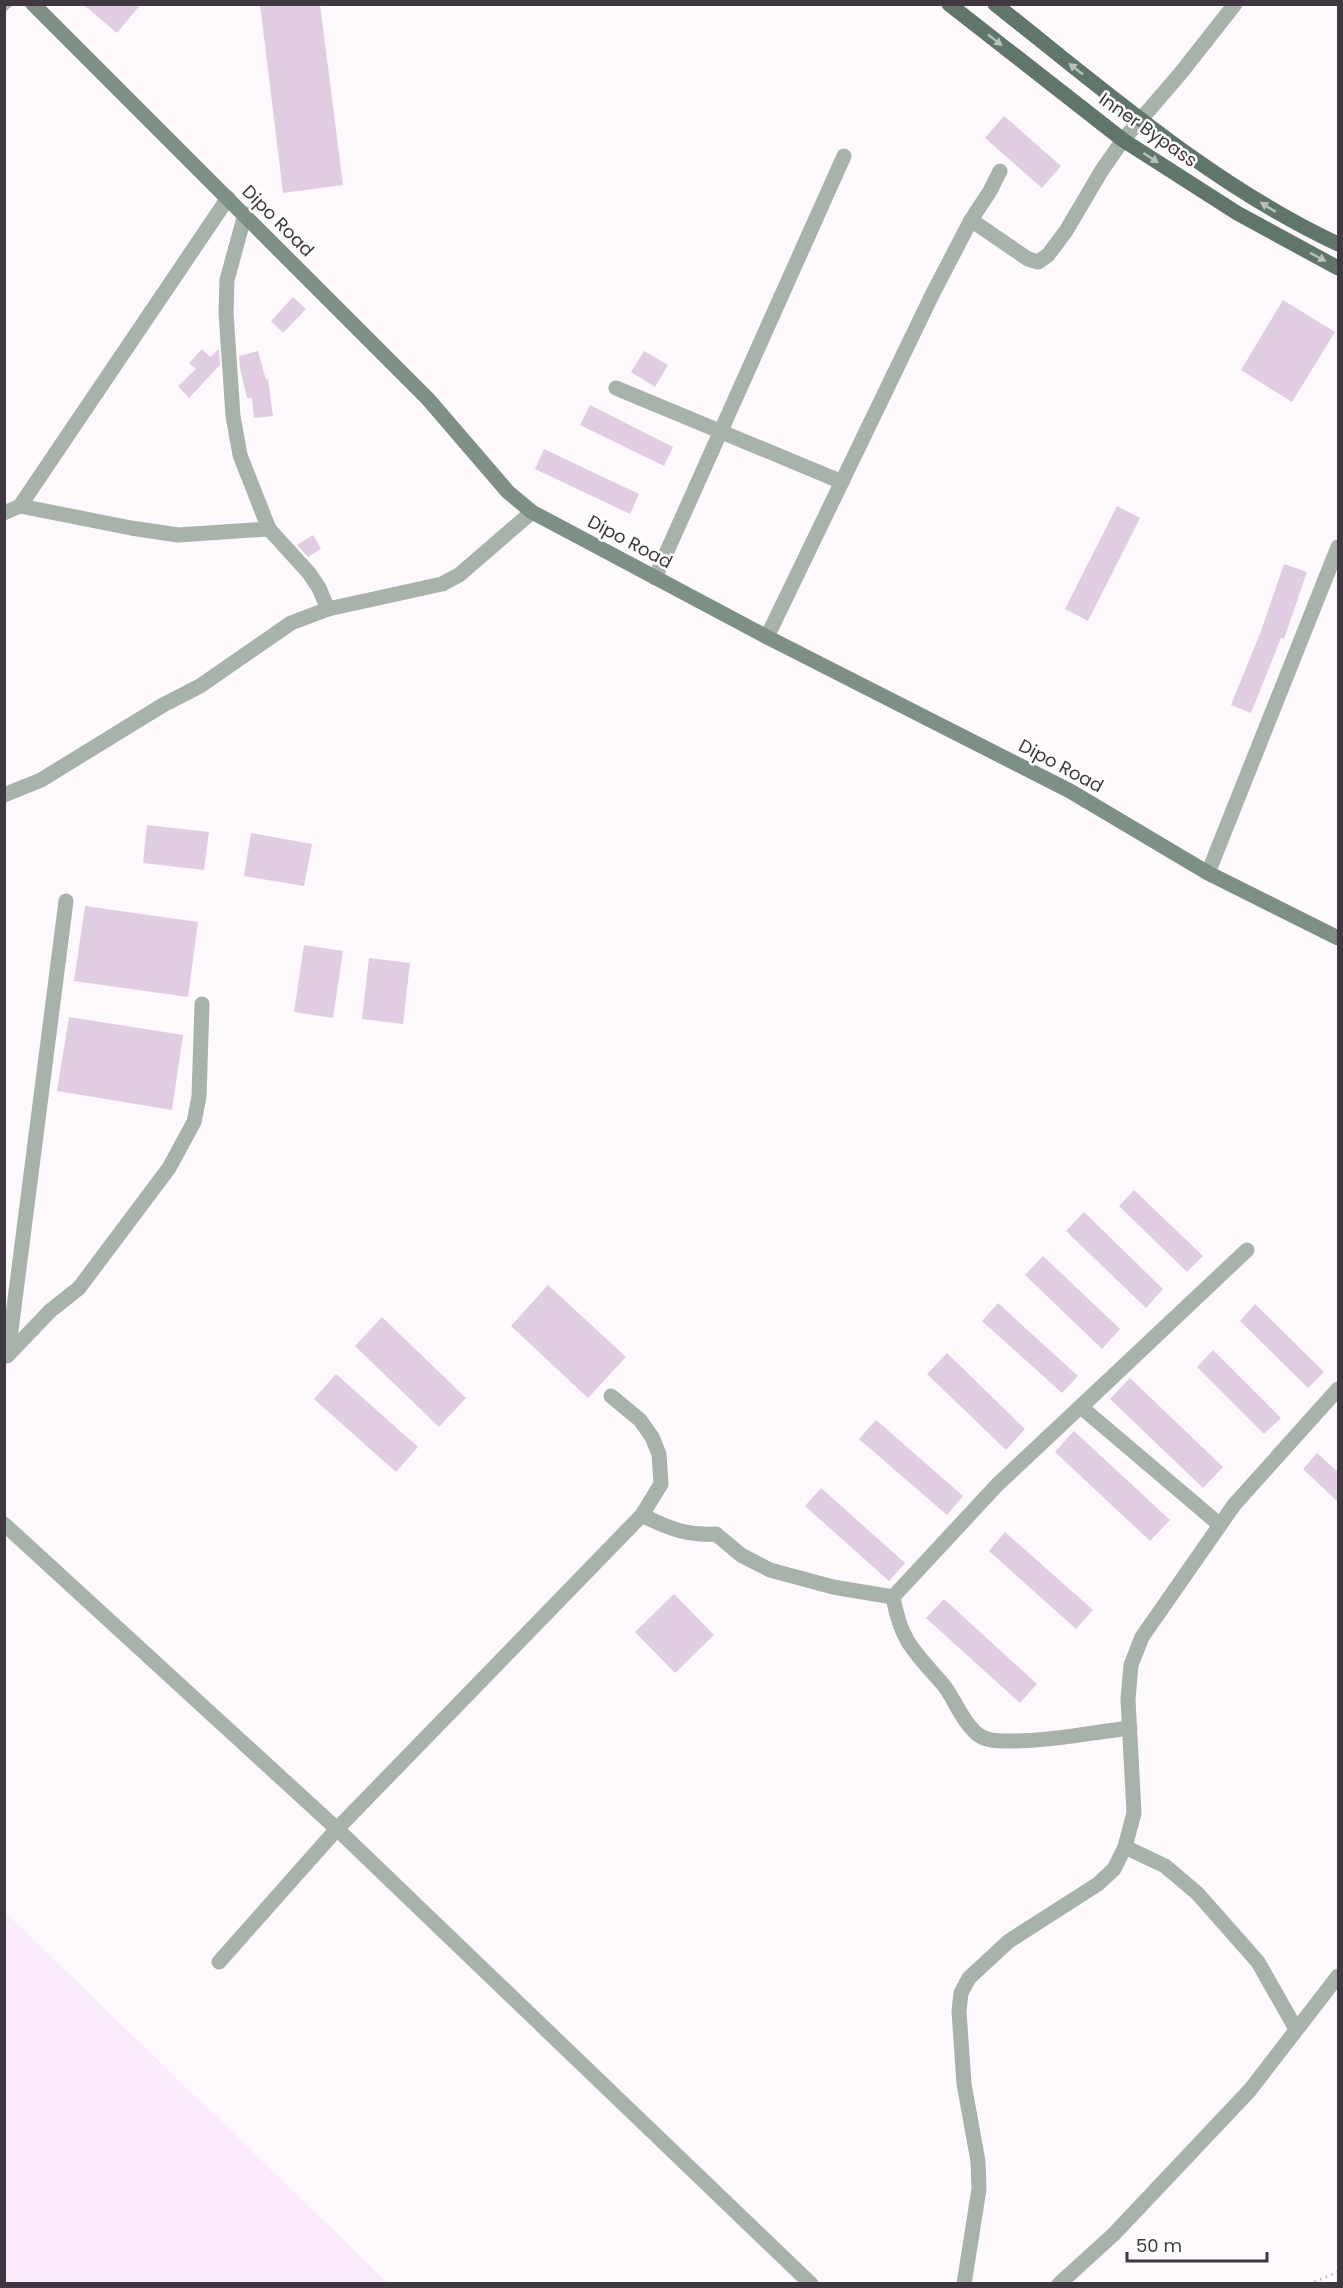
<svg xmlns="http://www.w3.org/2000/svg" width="1343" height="2288" font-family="Poppins,sans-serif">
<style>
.built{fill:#fbecfc}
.building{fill:#e1cde2}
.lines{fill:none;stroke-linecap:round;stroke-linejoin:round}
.path{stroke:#c0bbc0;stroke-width:3;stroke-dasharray:1.5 4.5;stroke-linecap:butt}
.service{stroke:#a7b2ab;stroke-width:8}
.minor{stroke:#a7b2ab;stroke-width:15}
.secondary{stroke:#7e8f85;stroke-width:15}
.primary{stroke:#61766a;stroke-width:15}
.oneway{fill:#b8c1bc}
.labels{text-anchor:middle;stroke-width:5;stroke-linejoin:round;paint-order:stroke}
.street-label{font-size:18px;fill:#403840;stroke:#fff}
</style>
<rect width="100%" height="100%" fill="#fdf9fd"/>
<!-- built -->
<path class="built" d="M4 1912H5L388 2283H5Z"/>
<!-- building -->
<g class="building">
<path d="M83 4H141L117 33Z"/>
<path d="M260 4H320L343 185 283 193Z"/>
<path d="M1004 116 1061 166 1042 188 985 138Z"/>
<path d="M293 297 306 309 283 333 271 321Z"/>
<path d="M1283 300 1335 332 1292 402 1241 370Z"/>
<path d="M202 349 210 357 219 349 220 365 189 398 178 386 196 369 189 363Z"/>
<path d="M258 351 266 380 268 379 273 416 254 418 252 398H247L240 368 239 356Z"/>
<path d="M644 351 668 365 655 387 631 372Z"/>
<path d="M590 405 673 447 664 466 580 425Z"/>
<path d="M544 449 639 494 630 514 535 469Z"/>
<path d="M1117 506 1140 518 1088 621 1065 609Z"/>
<path d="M313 535 321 549 308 557 297 545Z"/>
<path d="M1284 564 1307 572 1284 639 1281 638 1251 713 1231 705 1261 631Z"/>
<path d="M147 825 209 832 204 870 143 863Z"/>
<path d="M251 833 312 844 304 886 244 876Z"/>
<path d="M85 906 198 922 188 997 74 981Z"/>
<path d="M304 945 343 951 333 1018 294 1012Z"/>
<path d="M369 958 410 963 403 1024 362 1019Z"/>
<path d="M69 1017 183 1035 172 1110 57 1091Z"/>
<path d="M1134 1190 1203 1256 1187 1272 1119 1206Z"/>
<path d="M1084 1212 1163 1289 1146 1308 1066 1231Z"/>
<path d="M1043 1256 1120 1329 1102 1349 1025 1275Z"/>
<path d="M548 1285 626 1357 588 1398 511 1326Z"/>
<path d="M998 1303 1078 1376 1062 1393 982 1321Z"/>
<path d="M1255 1304 1324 1372 1308 1388 1240 1321Z"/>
<path d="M382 1317 466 1398 439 1427 355 1346Z"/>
<path d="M1213 1350 1281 1418 1264 1434 1197 1367Z"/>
<path d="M947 1353 1025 1429 1006 1450 927 1374Z"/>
<path d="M336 1374 418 1447 396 1472 314 1399Z"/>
<path d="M1130 1378 1223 1467 1203 1488 1110 1399Z"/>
<path d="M876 1420 963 1496 947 1515 859 1439Z"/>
<path d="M1074 1431 1170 1520 1150 1541 1055 1452Z"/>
<path d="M1317 1453 1338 1472V1502L1303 1469Z"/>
<path d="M821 1488 905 1563 889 1581 805 1506Z"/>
<path d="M1005 1532 1093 1610 1076 1629 989 1551Z"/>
<path d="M674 1594 714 1635 675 1673 635 1632Z"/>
<path d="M944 1599 1037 1684 1020 1703 926 1618Z"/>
</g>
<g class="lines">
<!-- path -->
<path class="path" d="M1309 2284 1338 2272"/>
<!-- service -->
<path class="service" d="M4 8 8 4"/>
<!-- minor -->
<g class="minor">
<path d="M245 214 227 280 226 312 233 416 240 455 269 529 309 573 319 588 328 609"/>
<path d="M971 220 1028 259 1038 262 1048 255 1066 231 1102 170 1123 140 1180 74 1235 4"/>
<path d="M616 388 842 482"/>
<path d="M20 506 131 528 178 535 269 529"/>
<path d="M4 513 20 506 228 198"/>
<path d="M655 578 844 156"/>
<path d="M767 637 933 293 971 220 990 191 1000 171"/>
<path d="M4 795 41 780 163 705 200 686 291 623 328 609 442 584 459 575 532 512"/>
<path d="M1208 873 1338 547"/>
<path d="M8 1354 66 901"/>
<path d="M7 1356 50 1311 79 1288 169 1168 194 1122 199 1097 202 1004"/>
<path d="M642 1515C667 1528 688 1536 716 1534L741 1555 770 1570 833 1587 893 1597"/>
<path d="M4 1524 337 1829 811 2284"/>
<path d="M1130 1728C1088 1733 1045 1742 1003 1741 992 1741 981 1739 974 1731 958 1715 954 1696 941 1682 913 1650 901 1641 893 1597L997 1485 1247 1250 1081 1407 1220 1525"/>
<path d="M1125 1847 1165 1866 1197 1893 1258 1962 1296 2029"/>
<path d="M219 1962 337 1829 642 1515 661 1484 659 1454 652 1437 640 1420 611 1396"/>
<path d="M964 2284 979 2189 978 2161 964 2084 959 2011 961 1993 969 1978 1009 1941 1098 1884 1114 1869 1125 1847 1134 1813 1128 1699 1131 1665 1142 1637 1234 1505 1338 1389"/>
<path d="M1059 2284 1114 2234 1250 2090 1338 1976"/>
</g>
<!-- secondary -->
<path class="secondary" d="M33 4 428 399 508 492 532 512 767 637 1070 791 1208 873 1338 938"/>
<!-- primary -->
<g class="primary">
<path d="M949 4 1123 140 1237 213 1338 268"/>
<path d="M995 4C1104 90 1212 185 1338 244"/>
</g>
</g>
<!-- one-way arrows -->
<defs><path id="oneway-solid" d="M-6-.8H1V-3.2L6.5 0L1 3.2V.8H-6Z" transform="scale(1.5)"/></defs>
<g class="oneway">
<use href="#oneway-solid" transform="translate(995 40) rotate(38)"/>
<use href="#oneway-solid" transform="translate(1076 69) rotate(-142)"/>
<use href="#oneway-solid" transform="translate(1151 158) rotate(33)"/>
<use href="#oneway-solid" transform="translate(1268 207) rotate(-148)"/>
<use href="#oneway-solid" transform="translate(1318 257) rotate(28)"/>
</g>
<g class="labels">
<!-- street labels -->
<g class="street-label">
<text transform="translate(1148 130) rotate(35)" y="6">Inner Bypass</text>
<text transform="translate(278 221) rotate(45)" y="6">Dipo Road</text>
<text transform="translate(630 542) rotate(28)" y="6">Dipo Road</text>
<text transform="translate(1061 766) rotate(28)" y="6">Dipo Road</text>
</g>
</g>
<!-- border -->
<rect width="1343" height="2288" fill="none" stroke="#403840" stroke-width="12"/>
<!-- scale -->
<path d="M1127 2252v9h140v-9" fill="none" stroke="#403840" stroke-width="3"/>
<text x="1136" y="2252" font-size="18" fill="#403840" stroke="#ffffff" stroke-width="4.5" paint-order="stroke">50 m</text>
</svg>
